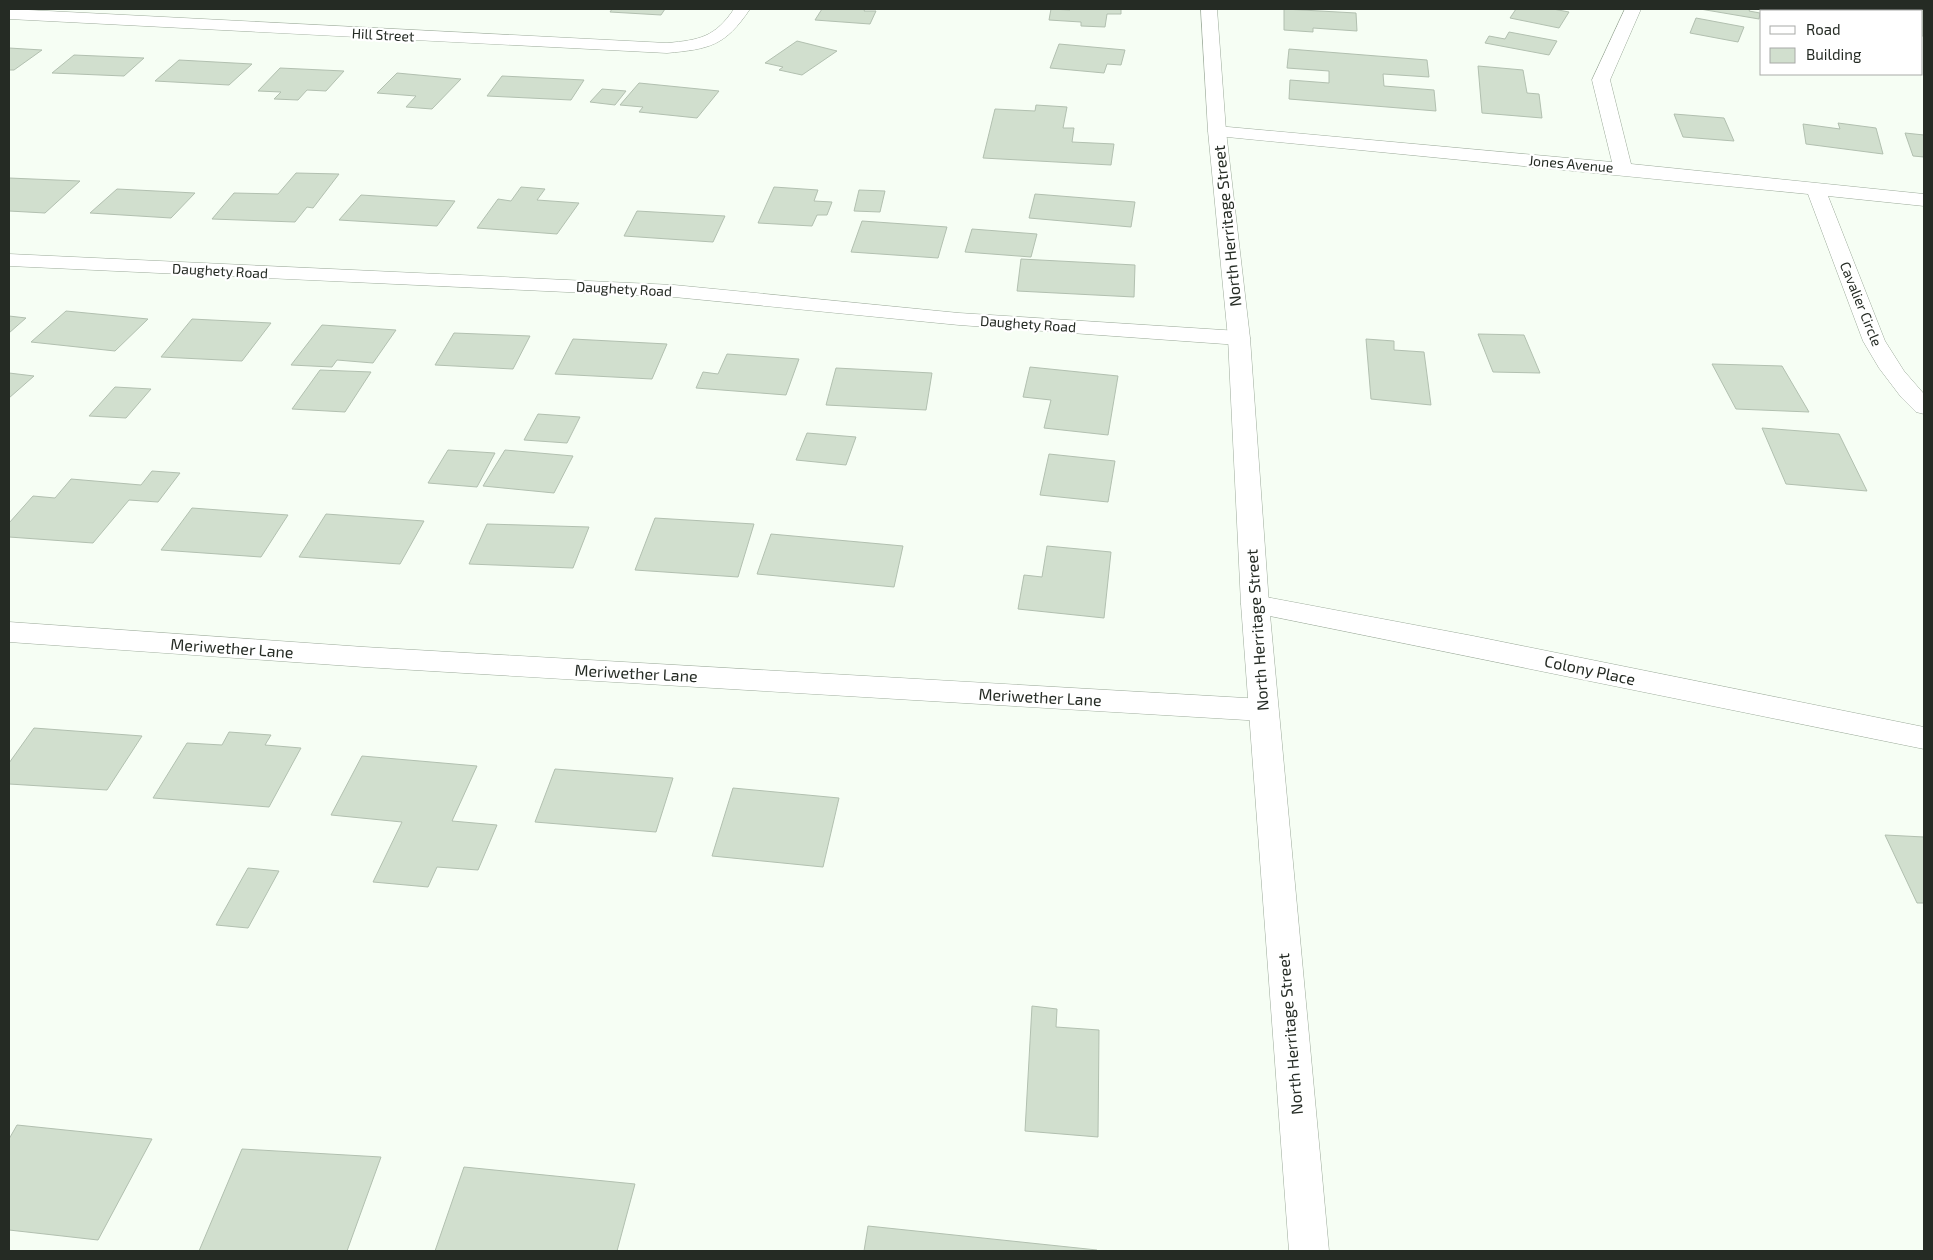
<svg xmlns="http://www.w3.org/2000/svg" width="1933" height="1260" font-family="'Exo 2',sans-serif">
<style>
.building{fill:#d1dfce;stroke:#b2c0b0}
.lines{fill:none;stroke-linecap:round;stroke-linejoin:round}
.street-casing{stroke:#9caa9a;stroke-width:1}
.secondary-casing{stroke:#9caa9a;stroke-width:1}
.street{fill:#fff;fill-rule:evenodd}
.secondary{fill:#fff;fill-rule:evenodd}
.labels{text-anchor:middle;stroke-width:4.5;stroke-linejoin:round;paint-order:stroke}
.far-street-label{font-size:14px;fill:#252b24;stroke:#fff}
.street-label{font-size:16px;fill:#252b24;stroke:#fff}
</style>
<rect width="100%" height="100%" fill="#f6fef4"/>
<!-- building -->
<g class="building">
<path d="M612 9H665L661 15 610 12Z"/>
<path d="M822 9H865L864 11H876L870 24 815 20Z"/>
<path d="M1051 9 1070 10V9H1121V14H1107L1105 27 1081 26V22L1049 20Z"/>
<path d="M1284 9 1356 13 1357 31 1313 28V32L1284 30Z"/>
<path d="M1516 9H1553L1569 12 1559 28 1510 18Z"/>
<path d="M1700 9H1750L1749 11 1760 13 1759 19Z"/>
<path d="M1840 9H1878L1877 11H1850Z"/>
<path d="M1893 9 1924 10V36H1922V11H1893Z"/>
<path d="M1696 18 1744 27 1738 42 1690 33Z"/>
<path d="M1509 32 1557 41 1549 55 1485 43 1489 36 1505 39Z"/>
<path d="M797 41 837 51 802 75 779 70 783 67 765 63Z"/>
<path d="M1059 44 1125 50 1121 65 1107 64 1104 73 1050 68Z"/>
<path d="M9 48 42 50 14 70H9Z"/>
<path d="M1289 49 1427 60 1429 77 1383 74 1384 86 1434 90 1436 111 1289 99 1290 80 1329 83V71L1287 68Z"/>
<path d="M74 55 144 58 124 76 52 73Z"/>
<path d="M179 60 252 64 229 85 155 81Z"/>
<path d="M1478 66 1523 70 1527 93 1539 94 1542 118 1482 113Z"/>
<path d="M280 68 344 71 326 91 307 90 298 100 274 99 281 92 258 91Z"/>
<path d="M397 73 461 79 432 109 406 107 416 96 377 93Z"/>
<path d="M502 76 584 80 571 100 487 96Z"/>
<path d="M639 83 719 91 697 118 639 112 643 107 620 105Z"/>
<path d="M602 89 626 91 615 105 590 102Z"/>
<path d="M1036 105 1067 107 1063 128H1074L1072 142 1114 144 1111 165 983 158 995 109 1035 111Z"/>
<path d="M1674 114 1724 118 1734 141 1683 137Z"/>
<path d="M1838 123 1876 128 1883 154 1806 144 1803 124 1840 129Z"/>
<path d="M1905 133 1924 135V157L1913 156Z"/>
<path d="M296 173 339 174 313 208 307 207 295 222 212 219 234 193 278 194Z"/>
<path d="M9 178 80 181 45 213 9 211Z"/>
<path d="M521 187 545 189 537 200 579 203 557 234 477 228 498 199 511 201Z"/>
<path d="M774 187 818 190 814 201 832 202 827 215H817L812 226 758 223Z"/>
<path d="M117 189 195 193 171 218 90 213Z"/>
<path d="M859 190 885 191 880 212 854 211Z"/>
<path d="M1035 194 1135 202 1131 227 1029 218Z"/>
<path d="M361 195 455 201 437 226 339 220Z"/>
<path d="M637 211 725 216 713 242 624 236Z"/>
<path d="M862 221 947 227 938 258 851 252Z"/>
<path d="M972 229 1037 234 1031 257 965 252Z"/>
<path d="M1021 259 1135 265 1134 297 1017 291Z"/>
<path d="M66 311 148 319 115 351 31 342Z"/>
<path d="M9 316 26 318 9 333Z"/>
<path d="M192 319 271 323 242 361 161 357Z"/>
<path d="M322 325 396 330 373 363 337 360 332 367 291 365Z"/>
<path d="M454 333 530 336 513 369 435 365Z"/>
<path d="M1478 334 1524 335 1540 373 1493 372Z"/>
<path d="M573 339 667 344 652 379 555 374Z"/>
<path d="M1366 339 1394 341V350L1424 352 1431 405 1371 399Z"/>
<path d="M727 354 799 359 786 395 696 388 703 372 718 374Z"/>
<path d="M1712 364 1782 366 1809 412 1736 409Z"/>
<path d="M1030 367 1118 376 1108 435 1044 428 1051 400 1023 397Z"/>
<path d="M836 368 932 373 926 410 826 405Z"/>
<path d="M320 370 371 372 345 412 292 409Z"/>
<path d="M9 373 34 376 9 398Z"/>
<path d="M115 387 151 389 126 418 89 416Z"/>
<path d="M538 414 580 417 567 443 524 440Z"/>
<path d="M1762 428 1839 434 1867 491 1786 484Z"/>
<path d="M807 433 856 437 846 465 796 460Z"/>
<path d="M448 450 495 453 477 487 428 483Z"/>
<path d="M505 450 573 456 554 493 483 486Z"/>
<path d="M1049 454 1115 461 1108 502 1040 495Z"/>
<path d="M152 471 180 473 158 502 129 500 93 543 9 537V523L33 496 55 498 71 479 141 485Z"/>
<path d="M192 508 288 515 261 557 161 550Z"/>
<path d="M326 514 424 521 400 564 299 557Z"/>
<path d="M655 518 754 524 738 577 635 570Z"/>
<path d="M487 524 589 527 573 568 469 564Z"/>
<path d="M771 534 903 546 894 587 757 574Z"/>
<path d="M1047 546 1111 552 1104 618 1018 609 1024 575 1042 577Z"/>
<path d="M34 728 142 736 107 790 9 784V763Z"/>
<path d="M229 732 271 735 265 745 301 748 269 807 153 798 187 743 222 745Z"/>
<path d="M362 756 477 766 452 821 497 825 478 870 437 867 428 887 373 882 402 822 331 815Z"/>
<path d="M555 769 673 778 656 832 535 822Z"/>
<path d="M733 788 839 798 823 867 712 856Z"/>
<path d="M1885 835 1924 837V903H1917Z"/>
<path d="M248 868 279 871 248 928 216 925Z"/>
<path d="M1032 1006 1057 1009 1056 1027 1099 1030 1098 1137 1025 1131Z"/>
<path d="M17 1125 152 1139 98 1240 9 1230V1139Z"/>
<path d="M242 1149 381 1157 347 1251H199Z"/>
<path d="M464 1167 635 1184 617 1251H435Z"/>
<path d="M868 1226 1097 1250V1251H864Z"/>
</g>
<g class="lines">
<defs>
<g id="street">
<path d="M9 9 667 43C700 40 715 37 734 9H750C725 46 710 49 667 53L9 19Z"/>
<path d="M1625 9H1641L1610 80 1631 164 1924 194V206L1828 196 1885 341 1904 371 1924 394V414L1916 412 1901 397 1879 368 1863 341 1808 194 1217 136 1211 135 1208 131 1211 127 1217 126 1612 162 1592 80Z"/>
<path d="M9 254 674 285 959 313 1239 331 1247 333 1250 338 1247 343 1239 345 959 325 674 297 9 266Z"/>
<path d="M1255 595 1473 636 1924 727V749L1245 611 1241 604 1245 597Z"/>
<path d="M9 622 364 647 1263 699 1273 702 1278 710 1273 718 1263 721 364 667 9 642Z"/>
</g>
<path id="secondary" d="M1201 9H1217L1226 131 1250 338 1269 604 1329 1251H1289L1241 604 1228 338 1208 131Z"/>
</defs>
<!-- street casing -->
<use href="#street" class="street-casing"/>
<!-- secondary casing -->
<use href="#secondary" class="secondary-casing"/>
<!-- street -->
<use href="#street" class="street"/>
<!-- secondary -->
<use href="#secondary" class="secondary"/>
</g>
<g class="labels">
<!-- far-street labels -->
<g class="far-street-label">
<text transform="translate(383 35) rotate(3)" y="5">Hill Street</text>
<text transform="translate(1571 164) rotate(5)" y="5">Jones Avenue</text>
<text transform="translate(220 271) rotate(3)" y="5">Daughety Road</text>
<text transform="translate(624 289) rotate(3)" y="5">Daughety Road</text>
<text transform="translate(1861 304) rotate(68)" y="5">Cavalier Circle</text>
<text transform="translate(1028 324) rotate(4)" y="5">Daughety Road</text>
</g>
<!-- street labels -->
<g class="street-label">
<text transform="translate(1227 226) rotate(-96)" y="6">North Herritage Street</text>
<text transform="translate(1257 630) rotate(-94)" y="6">North Herritage Street</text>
<text transform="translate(232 648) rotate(4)" y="6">Meriwether Lane</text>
<text transform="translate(1590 670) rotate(12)" y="6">Colony Place</text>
<text transform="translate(636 673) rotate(3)" y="6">Meriwether Lane</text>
<text transform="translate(1040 697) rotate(3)" y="6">Meriwether Lane</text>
<text transform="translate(1290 1034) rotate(-95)" y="6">North Herritage Street</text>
</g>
</g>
<!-- border -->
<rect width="1933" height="1260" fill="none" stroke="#252b24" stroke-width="20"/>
<!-- legend -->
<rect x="1760" y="10" width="162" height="65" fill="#ffffff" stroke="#a8aaa7"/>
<rect x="1770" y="26" width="25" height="8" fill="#ffffff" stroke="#a8aaa7"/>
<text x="1806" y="35" font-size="15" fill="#252b24">Road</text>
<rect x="1770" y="48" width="25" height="15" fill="#d1dfce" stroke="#a8aaa7"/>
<text x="1806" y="60" font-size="15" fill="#252b24">Building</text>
</svg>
